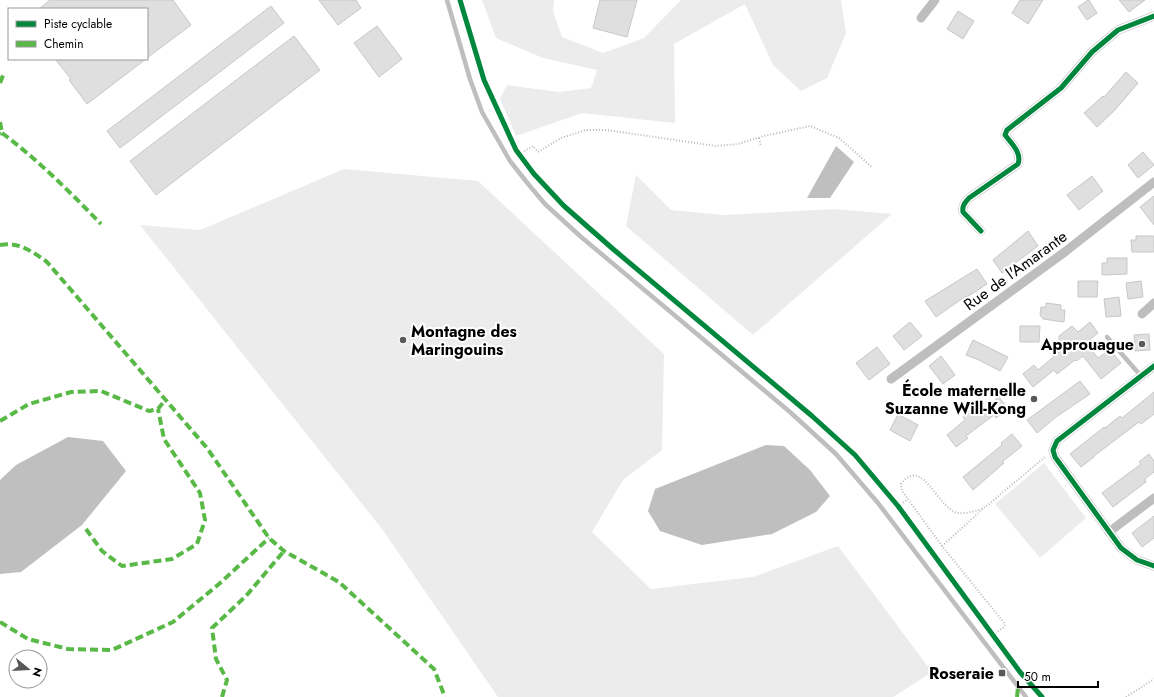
<svg xmlns="http://www.w3.org/2000/svg" width="1154" height="697" font-family="Jost,sans-serif">
<style>
.green{fill:#ececec}
.water{fill:#bfbfbf}
.building{fill:#dfdfdf;stroke:#c7c7c7}
.lines{fill:none;stroke-linecap:round;stroke-linejoin:round}
.path{stroke:#b9b9b9;stroke-width:2;stroke-dasharray:1 2;stroke-linecap:butt}
.service{stroke:#bebebe;stroke-width:4.5}
.minor{stroke:#bebebe;stroke-width:9}
.quiet{stroke:#58b947;stroke-width:4;stroke-dasharray:8 4;stroke-linecap:butt}
.cycleway-casing{stroke:#fff;stroke-width:8}
.cycleway{stroke:#00873e;stroke-width:5}
.poi-dot{fill:#595959;stroke:#fff;stroke-width:1.5}
.labels{text-anchor:middle;stroke-width:4;stroke-linejoin:round;paint-order:stroke}
.street-label{font-size:16px;fill:#000;stroke:#fff}
.poi-label{font-size:16px;font-weight:bold;fill:#000;stroke:#fff;text-anchor:end}
</style>
<rect width="100%" height="100%" fill="#fff"/>
<!-- green -->
<g class="green">
<path d="M482 0H554L553 11 562 37 603 53 644 38 681 0H841L846 33 827 78 801 91 773 65 745 4 674 44 675 123 582 113 516 136 500 99 507 85 559 92 591 88 597 70 543 58 496 38Z"/>
<path d="M344 169 478 181 664 354 662 450 623 480 592 532 651 589 753 577 838 546 932 672 893 697H498L382 529 140 225 200 230Z"/>
<path d="M636 175 671 210 724 215 833 209 892 214 753 335 626 226Z"/>
<path d="M1044 463 1086 518 1040 558 995 504Z"/>
</g>
<!-- water -->
<g class="water">
<path d="M836 146 854 162 830 198H807Z"/>
<path d="M68 437 103 441 126 471 82 525 21 572 0 574V480L16 465Z"/>
<path d="M766 445 784 446 810 470 830 496 816 512 772 534 702 545 660 531 648 511 655 489Z"/>
</g>
<!-- building -->
<g class="building">
<path d="M50 0H173L191 25 147 58V9H39Z"/>
<path d="M319 0H356L361 8 338 25Z"/>
<path d="M600 0H637L627 37 593 28Z"/>
<path d="M1020 0H1043L1028 24 1012 13Z"/>
<path d="M1088 0H1089L1097 13 1087 20 1078 7Z"/>
<path d="M1119 0H1145L1129 12Z"/>
<path d="M271 6 284 23 120 148 107 131Z"/>
<path d="M958 11 974 21 963 39 947 29Z"/>
<path d="M377 26 402 59 379 77 354 43Z"/>
<path d="M294 36 320 70 156 195 130 161Z"/>
<path d="M55 59H146L87 104 69 80 71 79Z"/>
<path d="M1126 72 1138 83 1115 110 1097 127 1084 113 1103 96 1104 97Z"/>
<path d="M1143 152 1154 165 1138 178 1128 165Z"/>
<path d="M1092 176 1103 191 1079 210 1067 195Z"/>
<path d="M1154 196V225L1140 207Z"/>
<path d="M1028 231 1038 246 1002 273 993 260Z"/>
<path d="M1136 236H1154V252H1132L1131 240H1136Z"/>
<path d="M1107 258H1127V274L1102 275V263H1107Z"/>
<path d="M977 269 987 284 967 297 966 296 936 317 925 301Z"/>
<path d="M1078 281H1098L1097 297H1078Z"/>
<path d="M1141 281 1143 297 1128 299 1126 283Z"/>
<path d="M1119 297 1121 316 1106 317 1104 299Z"/>
<path d="M1046 303 1061 305V310H1065L1064 322 1043 319 1040 315 1041 307H1046Z"/>
<path d="M910 322 922 336 904 350 893 336Z"/>
<path d="M1090 322 1098 333 1086 343 1098 358 1108 351H1111L1121 363 1101 379 1083 356 1076 361 1075 360 1057 374 1054 370 1033 387 1023 374 1034 365 1038 370 1065 347 1059 339V336L1072 326 1078 332Z"/>
<path d="M1020 326H1040L1039 342H1020Z"/>
<path d="M1149 334 1150 350 1135 351 1134 335Z"/>
<path d="M973 340 1008 357 1000 371 979 360 966 355Z"/>
<path d="M877 347 890 364 869 380 856 363Z"/>
<path d="M941 356 955 375 943 384 929 366Z"/>
<path d="M1080 381 1090 394 1056 417 1037 433 1027 420Z"/>
<path d="M1154 392V414L1141 424 1139 422 1094 456V457L1081 467 1070 454 1104 427 1105 428 1120 416 1122 418Z"/>
<path d="M999 397 1008 409 996 418 994 415 966 436 968 438 956 447 947 435 965 420 963 417 975 408 978 413Z"/>
<path d="M898 414 918 425 910 441 890 430Z"/>
<path d="M1012 434 1022 446 1002 462 1004 463 973 490 963 477 1002 445 1001 443Z"/>
<path d="M1149 454 1154 461V472L1145 479 1146 482 1113 507 1102 493 1141 464 1139 462Z"/>
<path d="M1154 516V538L1142 547 1132 533Z"/>
</g>
<g class="lines">
<!-- path -->
<g class="path">
<path d="M759 138 761 146"/>
<path d="M519 154 533 146 538 152 561 138 586 130H607L716 146 738 144 764 136 810 126 839 138 872 167"/>
<path d="M898 506 908 499"/>
<path d="M942 546 983 509"/>
<path d="M993 635 1004 627 1005 624 942 546 902 491 901 484C923 455 937 509 958 513 965 514 978 511 985 507 991 503 997 497 1003 492 1018 480 1032 468 1046 456"/>
<path d="M1126 697 1154 679"/>
</g>
<!-- service -->
<g class="service">
<path d="M447 0 470 79 482 112 510 161 529 185 545 204 580 236 790 412 836 454 878 503 1026 697"/>
<path d="M1107 337 1141 376"/>
</g>
<!-- minor -->
<g class="minor">
<path d="M921 18 935 0"/>
<path d="M981 231 963 212C962 205 965 203 969 198L1018 164C1022 153 1012 144 1005 135L1007 130 1061 88 1092 52 1118 30 1154 16"/>
<path d="M1142 314 1154 303"/>
<path d="M1154 366 1057 441 1053 450 1055 457 1121 548 1137 560 1154 566"/>
<path d="M891 379 1066 251 1154 182"/>
<path d="M1109 532 1154 498"/>
</g>
<!-- quiet -->
<g class="quiet">
<path d="M0 83 4 73"/>
<path d="M0 122 2 133 0 134"/>
<path d="M2 133C38 160 70 192 101 224"/>
<path d="M0 245C18 241 33 252 47 262L207 448 269 538 284 551 339 582 434 669 445 697"/>
<path d="M0 421 29 404 71 392 101 391 149 411 158 409 165 400"/>
<path d="M86 529 102 551 122 566 172 559 197 544 205 520 200 493 164 439 158 409"/>
<path d="M0 622 28 639 68 649 112 650 173 622 219 584 269 538"/>
<path d="M222 697 227 680 216 659 212 628 246 596 284 551"/>
<path d="M1017 697 1018 687"/>
</g>
<defs>
<g id="cycleway">
<path d="M460 0 484 80 516 150 534 174 564 206 613 249 812 416 855 455 898 506 1020 672 1042 697"/>
<path d="M981 231 963 212C962 205 965 203 969 198L1018 164C1022 153 1012 144 1005 135L1007 130 1061 88 1092 52 1118 30 1154 16"/>
<path d="M1154 366 1057 441 1053 450 1055 457 1121 548 1137 560 1154 566"/>
</g>
</defs>
<!-- cycleway casing -->
<use href="#cycleway" class="cycleway-casing"/>
<!-- cycleway -->
<use href="#cycleway" class="cycleway"/>
</g>
<!-- markers -->
<g class="poi-dot">
<circle cx="403" cy="340" r="4"/>
<circle cx="1142" cy="344" r="4"/>
<circle cx="1034" cy="399" r="4"/>
<rect x="998" y="669" width="8" height="8" rx="2"/>
</g>
<g class="labels">
<!-- street labels -->
<g class="street-label">
<text transform="translate(1015 270) rotate(-36)" y="6">Rue de l'Amarante</text>
</g>
<!-- poi labels -->
<g class="poi-label">
<text x="411" y="337" text-anchor="start">Montagne des<tspan x="411" dy="18">Maringouins</tspan></text>
<text x="1134" y="350">Approuague</text>
<text x="1026" y="396">École maternelle<tspan x="1026" dy="18">Suzanne Will-Kong</tspan></text>
<text x="994" y="679">Roseraie</text>
</g>
</g>
<!-- legend -->
<rect x="8" y="8" width="140" height="52" fill="#ffffff" stroke="#999999"/>
<rect x="16" y="21" width="20" height="6" fill="#00873e" stroke="#999999"/>
<text x="44" y="28" font-size="12" fill="#000000">Piste cyclable</text>
<rect x="16" y="41" width="20" height="6" fill="#58b947" stroke="#999999"/>
<text x="44" y="48" font-size="12" fill="#000000">Chemin</text>
<!-- north arrow -->
<g transform="translate(28 669) rotate(108)"><circle r="19" fill="#ffffff" stroke="#999999"/>
<path d="M0-3L7 15L0 10L-7 15Z" fill="#595959"/>
<text y="-6" font-size="11" font-weight="bold" text-anchor="middle" fill="#000000">N</text>
</g>
<!-- scale -->
<path d="M1018 681v6h80v-6" fill="none" stroke="#000000" stroke-width="2"/>
<text x="1024" y="681" font-size="12" fill="#000000" stroke="#ffffff" stroke-width="3" paint-order="stroke">50 m</text>
</svg>
